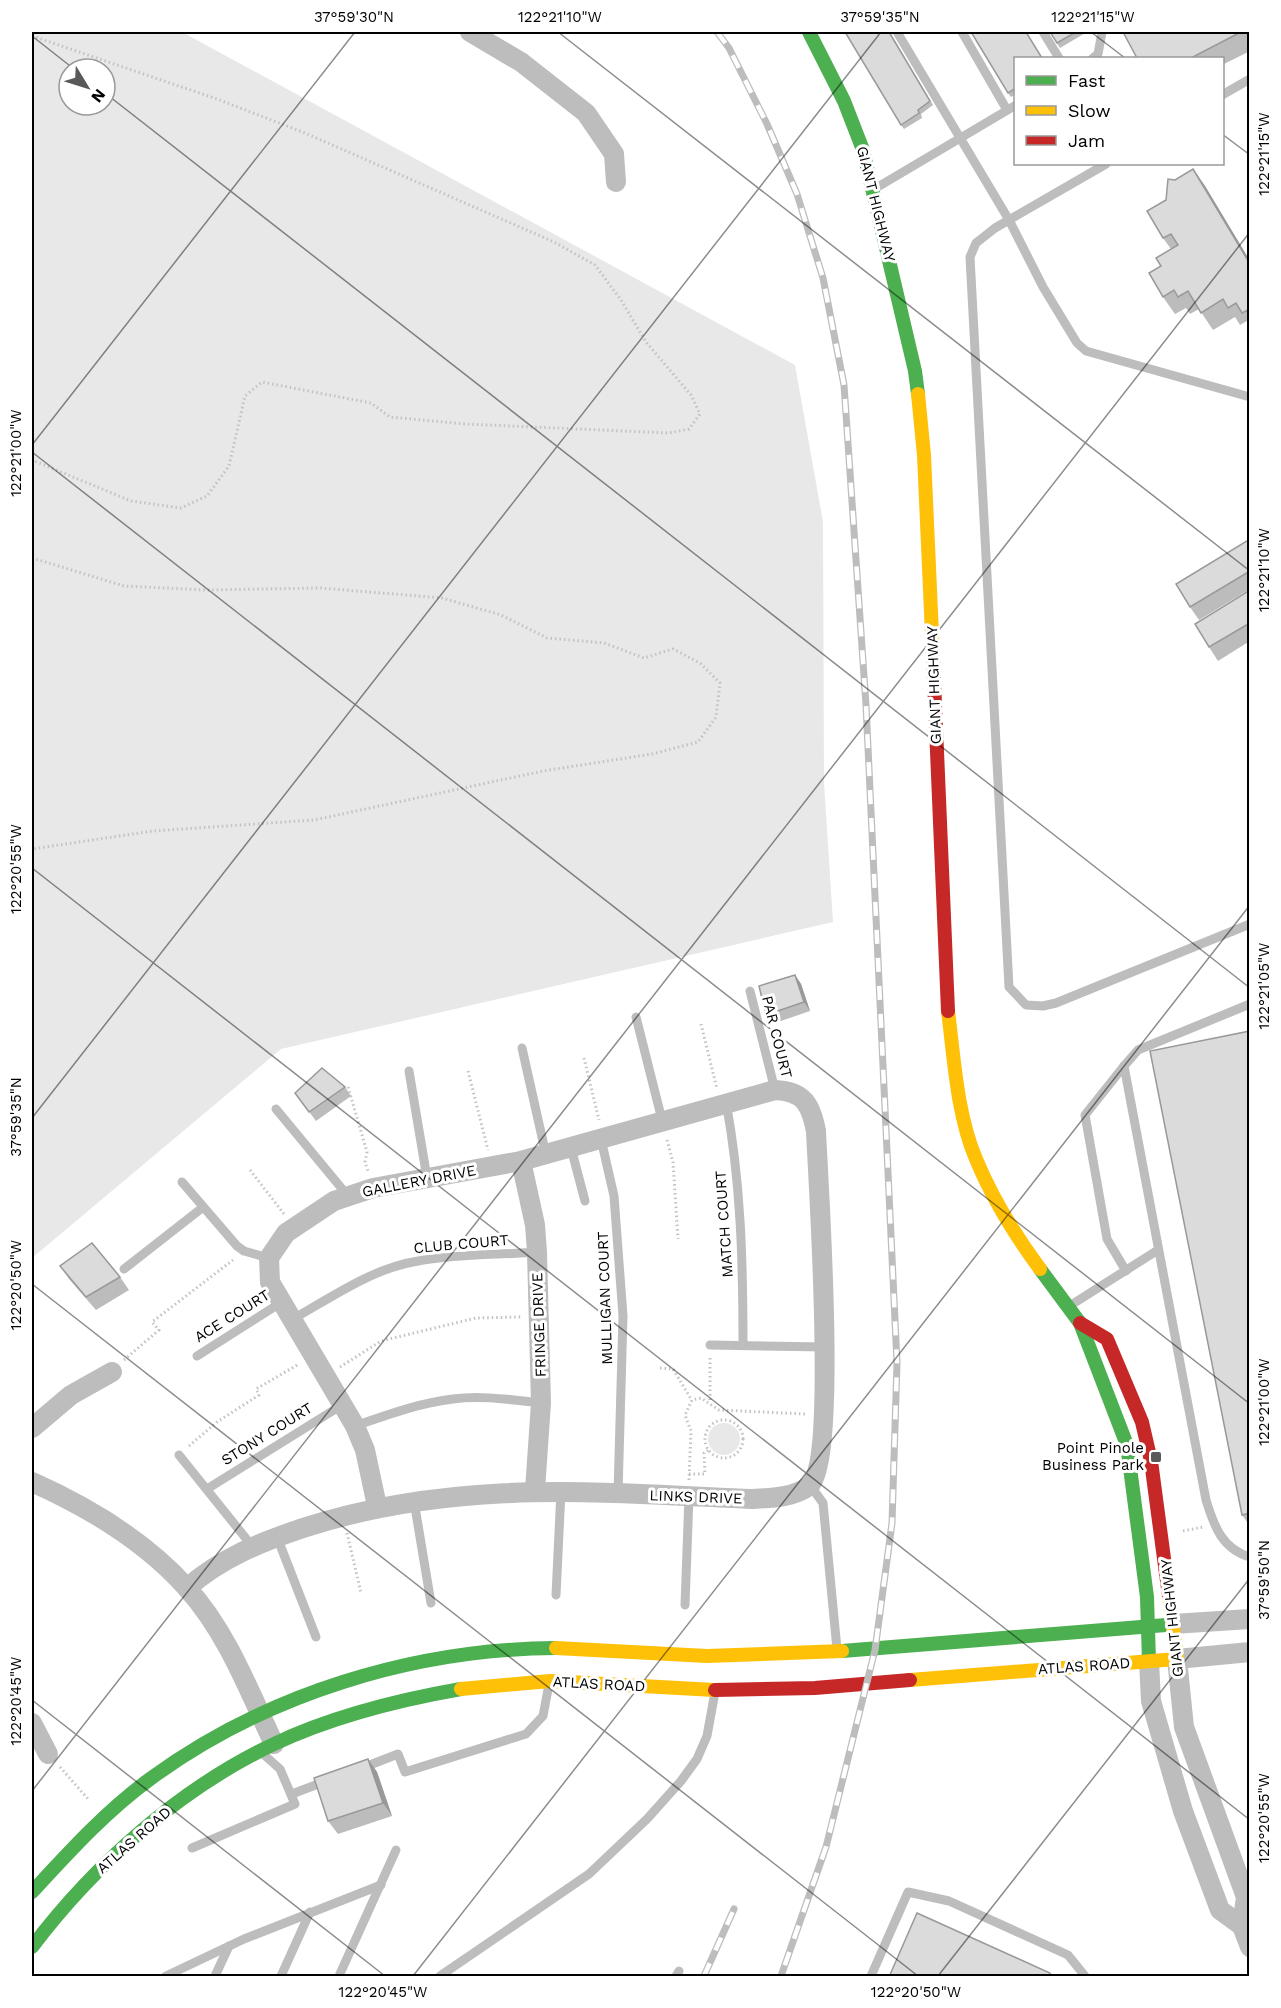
<svg xmlns="http://www.w3.org/2000/svg" width="1281" height="2008" font-family="'Work Sans',sans-serif">
<style>
.green{fill:#e8e8e8;fill-rule:evenodd}
.lines{fill:none;stroke-linecap:round;stroke-linejoin:round}
.path{stroke:#c2c2c2;stroke-width:3;stroke-dasharray:1.5 3;stroke-linecap:butt}
.lane{stroke:#bdbdbd;stroke-width:9}
.street{stroke:#bdbdbd;stroke-width:20}
.fast{stroke:#4caf50;stroke-width:14}
.slow{stroke:#ffc107;stroke-width:14}
.jam{stroke:#c62828;stroke-width:14}
.rail-casing{stroke:#bdbdbd;stroke-width:7}
.rail{stroke:#fff;stroke-width:4.5;stroke-dasharray:14;stroke-linecap:butt}
.wall{fill:#bcbcbc}
.shaded-wall{fill:#999}
.building{fill:#dbdbdb;stroke:#999;stroke-width:1.5}
.ticks{fill:none;stroke:#000;stroke-width:1.5;stroke-opacity:0.45}
.poi-dot{fill:#595959;stroke:#fff;stroke-width:2}
.labels{text-anchor:middle;stroke-width:6;stroke-linejoin:round;paint-order:stroke}
.street-label{font-size:15px;fill:#000;stroke:#fff}
.poi-label{font-size:15px;fill:#000;stroke:#fff;text-anchor:end}
.neatline{fill:none;stroke:#000;stroke-width:2}
.ticks-label{font-size:15px;text-anchor:middle;fill:#000}
</style>
<rect width="100%" height="100%" fill="#fff"/>
<!-- green -->
<g class="green">
<path d="M32 32H182L795 365 823 522 824 783 833 922 281 1049 32 1258ZM69 69H105V105H69Z"/>
<circle cx="724" cy="1439" r="16"/>
</g>
<g class="lines">
<!-- path -->
<g class="path">
<path d="M32 36 217 99 305 133 554 242 595 265 621 300 646 342 691 395 700 414 689 429 669 433 465 424 390 417 371 403 262 382 245 396 229 466 207 496 181 508 131 501 32 460"/>
<path d="M32 558 124 586 205 590 321 588 442 598 501 615 547 638 604 643 644 658 673 649 700 663 720 683 716 717 698 742 652 754 543 771 314 820 153 831 32 849"/>
<path d="M701 1024 717 1089"/>
<path d="M584 1058 599 1120"/>
<path d="M468 1071 488 1150"/>
<path d="M348 1087 367 1152 365 1162 368 1171"/>
<path d="M667 1140 673 1162 678 1239"/>
<path d="M250 1170 284 1214"/>
<path d="M710 1358V1403"/>
<path d="M124 1360 159 1330 152 1322 233 1260"/>
<path d="M340 1367 381 1341 476 1318 521 1317"/>
<path d="M660 1368 673 1369 691 1399"/>
<circle cx="724" cy="1439" r="19"/>
<path d="M189 1446 217 1422 259 1395 256 1389 299 1364"/>
<path d="M689 1474H705L704 1453 709 1450"/>
<path d="M689 1480 691 1431 685 1415 692 1400 701 1398 719 1410 805 1414"/>
<path d="M1183 1531 1203 1527"/>
<path d="M347 1533 361 1593"/>
<path d="M60 1767 89 1800"/>
</g>
<!-- lane -->
<g class="lane">
<path d="M897 32 1009 220 1043 287 1077 343 1086 351 1250 397"/>
<path d="M962 32 1007 110"/>
<path d="M1043 32 1059 58"/>
<path d="M1093 58 1098 54 1102 32"/>
<path d="M1222 95 1250 79"/>
<path d="M1106 164 995 228 976 243 970 257 1009 987 1026 1005 1043 1006 1056 1003 1250 924"/>
<path d="M876 188 1016 105"/>
<path d="M750 991 775 1090"/>
<path d="M1250 1004 1138 1050 1124 1066 1206 1500C1214 1526 1222 1549 1250 1557"/>
<path d="M636 1017 662 1120"/>
<path d="M522 1048 546 1155"/>
<path d="M1124 1066 1085 1115 1107 1239 1126 1271"/>
<path d="M409 1071 427 1178"/>
<path d="M726 1102C741 1182 743 1263 743 1345"/>
<path d="M276 1109 348 1196"/>
<path d="M601 1139 614 1196 623 1316 618 1493"/>
<path d="M571 1148 585 1201"/>
<path d="M182 1182 237 1246 244 1251 269 1258"/>
<path d="M124 1269 202 1208"/>
<path d="M1071 1305 1158 1250"/>
<path d="M293 1319C332 1297 373 1268 418 1261 456 1254 498 1255 537 1252"/>
<path d="M710 1345 825 1347"/>
<path d="M197 1356 282 1302"/>
<path d="M355 1426C387 1415 419 1403 453 1399 482 1395 512 1400 541 1403"/>
<path d="M179 1455 252 1546"/>
<path d="M810 1485 823 1503 837 1649"/>
<path d="M207 1489 342 1405"/>
<path d="M414 1501 431 1603"/>
<path d="M277 1537 316 1637"/>
<path d="M556 1595 561 1491"/>
<path d="M685 1605 689 1496"/>
<path d="M362 1768 398 1754 405 1772 526 1734 543 1716 549 1684"/>
<path d="M292 1794 326 1781"/>
<path d="M192 1848 295 1804 280 1769 262 1753"/>
<path d="M166 1976 244 1939 381 1885"/>
<path d="M215 1976 229 1946"/>
<path d="M281 1976 310 1912"/>
<path d="M339 1976 396 1850"/>
<path d="M440 1976 589 1874 647 1819 681 1781 697 1759 707 1736 715 1692"/>
<path d="M676 1976 679 1971"/>
<path d="M871 1976 908 1892 949 1901 1068 1955 1085 1976"/>
</g>
<!-- street -->
<g class="street">
<path d="M470 32 521 62 586 113 614 154 616 182"/>
<path d="M521 1161 535 1225 537 1252 541 1403 535 1490"/>
<path d="M32 1428 71 1395 112 1372"/>
<path d="M32 1482C88 1507 145 1541 187 1588 227 1632 249 1691 274 1744"/>
<path d="M187 1588C221 1558 261 1542 303 1528 455 1479 596 1492 751 1499 770 1498 793 1498 809 1486 838 1463 818 1181 816 1131 811 1105 804 1091 775 1090L521 1161 373 1188 334 1201 286 1233 269 1258 270 1282 355 1426 365 1450 377 1506"/>
<path d="M1173 1624 1250 1619"/>
<path d="M1250 1652 1177 1659 1184 1727 1246 1897 1242 1926 1250 1947"/>
<path d="M1149 1661 1151 1701 1183 1811 1220 1910 1242 1926"/>
<path d="M32 1723 48 1754"/>
</g>
<!-- fast -->
<g class="fast">
<path d="M809 32 844 101 863 150 915 371 918 394"/>
<path d="M1040 1269 1080 1323 1127 1445 1147 1597 1149 1661"/>
<path d="M842 1651 1166 1625"/>
<path d="M32 1892C69 1852 106 1811 150 1779 266 1694 413 1649 556 1648"/>
<path d="M32 1947C95 1864 179 1789 274 1744 333 1716 398 1700 461 1689"/>
</g>
<!-- slow -->
<g class="slow">
<path d="M918 394 924 455 933 657"/>
<path d="M948 1011C954 1058 957 1115 976 1159 992 1198 1015 1235 1040 1269"/>
<path d="M556 1648 707 1656 842 1651"/>
<path d="M910 1680 1177 1659 1169 1596"/>
<path d="M461 1689 550 1681 715 1690"/>
</g>
<!-- jam -->
<g class="jam">
<path d="M933 657 948 1011"/>
<path d="M1080 1323 1107 1339 1142 1422 1151 1461 1169 1596"/>
<path d="M715 1690 815 1688 910 1680"/>
</g>
<defs>
<g id="rail">
<path d="M717 32 729 48 767 124 797 194 823 278 844 385 866 705 897 1363 892 1523 875 1650 826 1847 781 1976"/>
<path d="M704 1976 734 1909"/>
</g>
</defs>
<!-- rail casing -->
<use href="#rail" class="rail-casing"/>
<!-- rail -->
<use href="#rail" class="rail"/>
</g>
<!-- wall -->
<g class="wall">
<path d="M890 32 933 105 921 114 922 118 904 129 901 125Z"/>
<path d="M1050 32H1087L1060 48Z"/>
<path d="M1123 32H1250V51L1222 65V58H1137Z"/>
<path d="M1016 58V94L1011 97 1008 93Z"/>
<path d="M1193 169 1205 186 1250 261V324L1247 321 1240 325 1235 317 1213 330 1199 309 1190 314 1186 308 1175 314 1163 297 1161 266 1171 249 1163 238 1166 200 1175 180Z"/>
<path d="M1250 539V589L1199 620 1190 607Z"/>
<path d="M1250 590V641L1218 661 1209 647Z"/>
<path d="M795 975 801 984 810 1011 772 1024 766 1015Z"/>
<path d="M1250 1031V1526L1242 1515Z"/>
<path d="M345 1087 351 1096 316 1121 295 1093Z"/>
<path d="M60 1266 120 1277 129 1290 96 1310 69 1279Z"/>
<path d="M368 1759 377 1772 392 1816 338 1834 328 1821Z"/>
</g>
<!-- shaded-wall -->
<g class="shaded-wall">
<path d="M1193 169 1205 186 1250 261V264Z"/>
<path d="M795 975 801 984 810 1011 804 1002Z"/>
<path d="M368 1759 377 1772 392 1816 383 1803Z"/>
</g>
<!-- building -->
<g class="building">
<path d="M845 32H889L930 101 918 110 919 113 901 125Z"/>
<path d="M971 32H1026L1042 58H1016V88L1008 93Z"/>
<path d="M1050 32H1076L1057 43Z"/>
<path d="M1123 32H1241L1191 58H1137Z"/>
<path d="M1193 169 1250 264V309L1242 313 1236 303 1228 308 1223 299 1201 313 1188 291 1178 297 1174 290 1163 297 1149 273 1161 266 1156 258 1178 245 1171 234 1163 238 1147 211 1166 200 1168 179 1175 180Z"/>
<path d="M1250 539V571L1190 607 1176 584Z"/>
<path d="M1250 590V623L1209 647 1195 624Z"/>
<path d="M795 975 804 1002 766 1015 759 986Z"/>
<path d="M1250 1031V1513L1242 1515 1150 1051Z"/>
<path d="M322 1068 345 1087 309 1112 295 1093Z"/>
<path d="M92 1243 120 1277 86 1297 60 1266Z"/>
<path d="M368 1759 383 1803 328 1821 314 1778Z"/>
<path d="M917 1913 1050 1973 1052 1977H889Z"/>
</g>
<!-- ticks -->
<path class="ticks" d="M558 32 1250 571M1091 32 1125 58M32 36 74 69M105 93 1250 988M1222 134 1250 155M32 445 355 32M32 452 1250 1404M32 868 1250 1820M32 1118 881 32M32 1284 918 1976M32 1700 385 1976M32 1791 1250 232M413 1976 1250 905M938 1976 1250 1578"/>
<!-- markers -->
<rect class="poi-dot" x="1150" y="1451" width="12" height="12" rx="3"/>
<g class="labels">
<!-- street labels -->
<g class="street-label">
<text transform="translate(876 204) rotate(76)" y="5">GIANT HIGHWAY</text>
<text transform="translate(934 685) rotate(-92)" y="5">GIANT HIGHWAY</text>
<text transform="translate(777 1037) rotate(76)" y="5">PAR COURT</text>
<text transform="translate(419 1181) rotate(-11)" y="5">GALLERY DRIVE</text>
<text transform="translate(724 1224) rotate(-94)" y="5">MATCH COURT</text>
<text transform="translate(461 1244) rotate(-5)" y="5">CLUB COURT</text>
<text transform="translate(605 1298) rotate(-92)" y="5">MULLIGAN COURT</text>
<text transform="translate(232 1316) rotate(-32)" y="5">ACE COURT</text>
<text transform="translate(539 1325) rotate(-92)" y="5">FRINGE DRIVE</text>
<text transform="translate(267 1434) rotate(-32)" y="5">STONY COURT</text>
<text transform="translate(696 1497) rotate(2)" y="5">LINKS DRIVE</text>
<text transform="translate(1172 1618) rotate(-96)" y="5">GIANT HIGHWAY</text>
<text transform="translate(1084 1666) rotate(-4)" y="5">ATLAS ROAD</text>
<text transform="translate(599 1684) rotate(3)" y="5">ATLAS ROAD</text>
<text transform="translate(134 1840) rotate(-41)" y="5">ATLAS ROAD</text>
</g>
<!-- poi labels -->
<g class="poi-label">
<text x="1144" y="1453">Point Pinole<tspan x="1144" dy="17">Business Park</tspan></text>
</g>
</g>
<!-- border -->
<rect width="1281" height="2008" fill="none" stroke="#ffffff" stroke-width="66"/>
<!-- legend -->
<rect x="1014" y="57" width="210" height="108" fill="#ffffff" stroke="#999999" stroke-width="1.5"/>
<rect x="1026" y="76" width="30" height="9" fill="#4caf50" stroke="#999999" stroke-width="1.5"/>
<text x="1068" y="87" font-size="18" fill="#000000">Fast</text>
<rect x="1026" y="106" width="30" height="9" fill="#ffc107" stroke="#999999" stroke-width="1.5"/>
<text x="1068" y="117" font-size="18" fill="#000000">Slow</text>
<rect x="1026" y="136" width="30" height="9" fill="#c62828" stroke="#999999" stroke-width="1.5"/>
<text x="1068" y="147" font-size="18" fill="#000000">Jam</text>
<!-- north arrow -->
<g transform="translate(87 87) rotate(128)"><circle r="28" fill="#ffffff" stroke="#999999" stroke-width="1.5"/>
<path d="M0-4.5L10 22L0 15L-10 22Z" fill="#595959"/>
<text y="-9" font-size="16" font-weight="bold" text-anchor="middle" fill="#000000">N</text>
</g>
<rect x="33" y="33" width="1215" height="1942" class="neatline"/>
<g class="ticks-label">
<text x="354" y="22">37°59'30"N</text>
<text x="560" y="22">122°21'10"W</text>
<text x="880" y="22">37°59'35"N</text>
<text x="1093" y="22">122°21'15"W</text>
<text transform="translate(1264 154) rotate(-90)" y="5">122°21'15"W</text>
<text transform="translate(16 453) rotate(-90)" y="5">122°21'00"W</text>
<text transform="translate(1264 570) rotate(-90)" y="5">122°21'10"W</text>
<text transform="translate(16 869) rotate(-90)" y="5">122°20'55"W</text>
<text transform="translate(1264 986) rotate(-90)" y="5">122°21'05"W</text>
<text transform="translate(16 1117) rotate(-90)" y="5">37°59'35"N</text>
<text transform="translate(16 1285) rotate(-90)" y="5">122°20'50"W</text>
<text transform="translate(1264 1402) rotate(-90)" y="5">122°21'00"W</text>
<text transform="translate(1264 1580) rotate(-90)" y="5">37°59'50"N</text>
<text transform="translate(16 1701) rotate(-90)" y="5">122°20'45"W</text>
<text transform="translate(1264 1818) rotate(-90)" y="5">122°20'55"W</text>
<text x="383" y="1997">122°20'45"W</text>
<text x="916" y="1997">122°20'50"W</text>
</g>
</svg>
